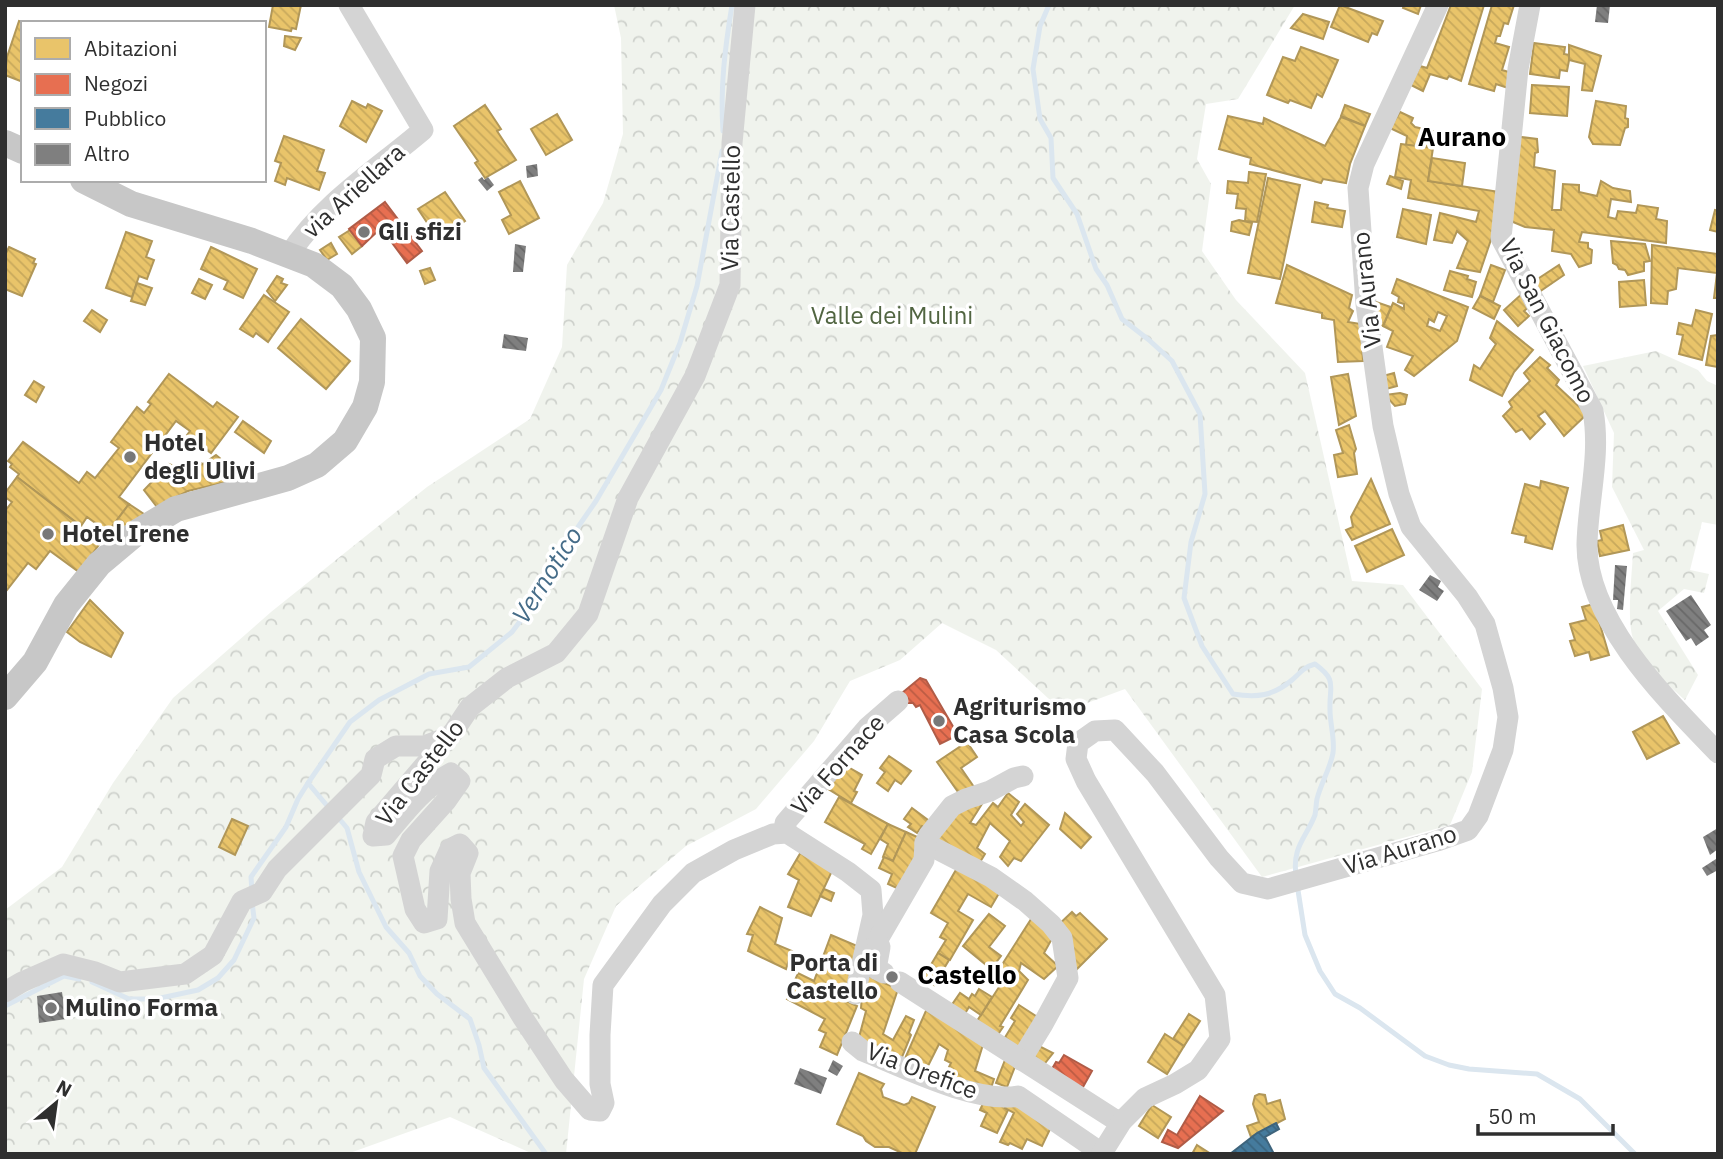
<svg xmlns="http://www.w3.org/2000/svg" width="1723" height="1159" font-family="'IBM Plex Sans',sans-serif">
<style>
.forest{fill:url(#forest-crowns)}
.homes{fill:url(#homes-back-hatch);stroke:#b19758;stroke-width:2;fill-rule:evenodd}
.shops{fill:url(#shops-back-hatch);stroke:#b05c47;stroke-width:2}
.public{fill:url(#public-back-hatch);stroke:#3e647c;stroke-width:2}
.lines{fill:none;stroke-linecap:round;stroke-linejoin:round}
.stream{stroke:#dbe6ef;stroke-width:5}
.building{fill:url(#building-back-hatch)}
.minor{stroke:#d4d4d4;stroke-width:21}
.major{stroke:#c7c7c7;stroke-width:26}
.poi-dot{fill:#787878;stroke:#fff;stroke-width:2.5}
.labels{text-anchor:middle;stroke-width:7;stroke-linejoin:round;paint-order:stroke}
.street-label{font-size:24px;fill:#2f2f2f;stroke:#fff}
.poi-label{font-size:24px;font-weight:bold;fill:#2f2f2f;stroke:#fff;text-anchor:start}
.park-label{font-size:24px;fill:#516541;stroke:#fff}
.neighbourhood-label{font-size:26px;font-weight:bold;fill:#000;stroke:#fff}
.water-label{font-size:26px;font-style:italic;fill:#456c88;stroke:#fff}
</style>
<defs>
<pattern id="forest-crowns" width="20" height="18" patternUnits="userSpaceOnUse" patternTransform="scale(1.75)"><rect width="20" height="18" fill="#f0f3ed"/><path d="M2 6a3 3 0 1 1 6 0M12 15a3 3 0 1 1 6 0" fill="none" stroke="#ced1cc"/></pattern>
<pattern id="homes-back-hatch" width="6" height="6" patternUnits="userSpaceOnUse" patternTransform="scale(1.75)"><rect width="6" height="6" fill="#e9c46a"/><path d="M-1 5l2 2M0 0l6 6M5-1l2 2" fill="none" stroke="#c8a95c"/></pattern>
<pattern id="shops-back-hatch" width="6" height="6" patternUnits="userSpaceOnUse" patternTransform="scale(1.75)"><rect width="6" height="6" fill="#e76f51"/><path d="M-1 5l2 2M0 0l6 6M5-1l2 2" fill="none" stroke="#bc5c44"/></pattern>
<pattern id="public-back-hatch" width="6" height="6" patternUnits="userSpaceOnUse" patternTransform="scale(1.75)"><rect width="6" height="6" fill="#457b9d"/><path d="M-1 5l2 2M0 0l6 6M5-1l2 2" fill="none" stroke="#3a6580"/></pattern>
<pattern id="building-back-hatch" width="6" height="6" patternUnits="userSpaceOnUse" patternTransform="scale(1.75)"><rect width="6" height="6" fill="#7f7f7f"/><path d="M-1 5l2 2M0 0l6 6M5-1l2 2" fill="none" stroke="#686868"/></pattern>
</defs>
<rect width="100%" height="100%" fill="#fff"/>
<!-- forest -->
<g class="forest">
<path d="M614 5H1295L1238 99 1206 104 1197 159 1211 184 1202 251 1236 300 1305 373 1352 581 1403 585 1482 689 1472 772 1450 825 1262 877 1125 689 1063 712 996 650 942 623 900 660 850 681 814 741 756 809 686 846 616 906 584 979 566 1154H533L450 1117 347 1154H5V910L62 867 113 783 173 698 271 612 427 487 530 419 562 347 567 265 603 203 623 134 621 38Z"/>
<path d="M1656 351 1698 370 1707 381 1718 386V525L1702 522 1690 570 1709 574 1704 593 1684 589 1658 611 1698 675 1685 700C1665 682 1645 666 1634 641 1626 624 1632 573 1633 553L1644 550 1612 487 1614 433 1583 366Z"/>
</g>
<!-- homes -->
<g class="homes">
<path d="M273 5H301L296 29 292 28 291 31 269 27Z"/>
<path d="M1340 5 1383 21 1377 35 1372 33 1368 42 1331 27Z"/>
<path d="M1404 5H1421L1418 14 1403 8Z"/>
<path d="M1451 5H1484L1461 81 1449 76 1447 79 1430 74 1423 91 1411 85 1420 66 1427 68Z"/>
<path d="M1492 5H1514L1508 24 1504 23 1500 36H1497L1495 43 1509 47 1502 70 1512 73 1508 88 1496 84 1494 91 1469 84Z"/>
<path d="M1303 14 1329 22 1323 39 1291 28Z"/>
<path d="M19 21 24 23 23 82 5 75 7 57Z"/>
<path d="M285 36 301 38 295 50 284 46Z"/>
<path d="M1534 43 1565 47 1564 54 1570 55 1567 71 1560 70 1559 78 1530 74Z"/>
<path d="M1569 45 1601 56 1592 91 1582 90 1585 64 1569 60Z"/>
<path d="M1301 47 1338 60 1322 97 1317 94 1311 108 1290 100 1288 103 1267 95 1283 57 1295 61Z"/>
<path d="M1532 85 1569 87 1567 116 1530 113Z"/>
<path d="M352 101 366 108 368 104 382 111 366 142 340 126Z"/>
<path d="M1596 101 1626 106 1625 118 1628 119V127L1625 128 1620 145 1593 144 1589 137Z"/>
<path d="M485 105 501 129 497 131 516 160 485 178 475 163 478 161 454 126Z"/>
<path d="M1345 105 1370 114 1365 126 1341 116Z"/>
<path d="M1400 112 1413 118 1411 123 1415 127 1433 131 1428 148 1406 145 1407 136 1390 128Z"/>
<path d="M557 114 572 140 546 155 531 129Z"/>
<path d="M1228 116 1263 124 1264 118 1325 146 1341 117 1365 126 1350 164 1346 183 1323 179 1321 183 1250 164 1251 158 1219 149Z"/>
<path d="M284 136 324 150 317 171 325 173 319 190 287 178 285 185 275 181 281 163 275 161Z"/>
<path d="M1513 136 1537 139 1538 152 1535 153 1534 167 1555 171 1552 210H1561L1563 184 1579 185V192L1597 196 1601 181 1613 188 1630 191 1631 202 1611 199 1608 217 1616 219 1618 211 1636 213 1638 205 1658 208 1656 219 1667 221 1666 243 1582 232 1579 242 1588 243V248L1592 250 1591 263 1579 267 1571 254 1552 251 1554 230 1525 227 1506 219Z"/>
<path d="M1401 144 1433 148 1428 181 1500 192 1497 222 1480 272 1457 268 1468 241 1457 231 1452 243 1434 240 1440 213 1476 222 1479 211 1408 198 1411 180 1395 177Z"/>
<path d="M1432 158 1465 163 1462 186 1428 181Z"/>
<path d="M1249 172 1266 174 1257 222 1245 221 1246 209 1236 208 1238 194 1227 193 1228 181 1248 183Z"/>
<path d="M1390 176 1403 181 1401 189 1387 184Z"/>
<path d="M1268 178 1300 185 1280 279 1248 273Z"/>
<path d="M520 181 539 218 509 234 502 220 511 215 499 192Z"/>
<path d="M445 192 465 221 444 235 442 232 436 236 418 209Z"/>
<path d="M1315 202 1328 205 1327 208 1345 211 1342 227 1312 222Z"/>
<path d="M1403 209 1431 215 1426 244 1397 237Z"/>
<path d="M1715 210 1718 211V232L1710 230Z"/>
<path d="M1239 220 1252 223 1249 235 1231 231 1232 222Z"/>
<path d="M350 230 362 246 352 254 339 237Z"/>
<path d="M126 232 152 241 146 257 154 260 147 279 139 276 132 297 106 288Z"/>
<path d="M1611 241 1645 244 1650 261 1644 262V271L1628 275 1625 270 1619 269 1617 265 1613 263Z"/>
<path d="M331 243 337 254 327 260 320 250Z"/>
<path d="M1652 245 1718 254V298H1714L1717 273 1678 268 1676 289 1668 291 1667 304 1651 303Z"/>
<path d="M9 247 35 259 33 263 36 264 22 296 5 289V255Z"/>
<path d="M211 247 257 269 243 298 224 289 228 281 201 269Z"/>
<path d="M1287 265 1352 295 1349 308 1353 311 1348 322 1361 324 1363 361 1338 362 1334 320 1322 318V313L1276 303Z"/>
<path d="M1491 265 1505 270 1493 302 1480 296Z"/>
<path d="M1559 265 1564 275 1539 292 1533 282Z"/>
<path d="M430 268 435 280 425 284 420 271Z"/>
<path d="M1450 271 1468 276 1467 279 1476 282 1472 297 1444 290Z"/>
<path d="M277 276 283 279 281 283 287 285 275 301 267 291Z"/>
<path d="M199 279 212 285 205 299 192 293Z"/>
<path d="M1397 279 1468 307 1457 341 1414 376 1405 370 1413 356 1387 347 1393 331 1383 326 1393 303 1404 309V304L1398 302 1399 297 1392 293ZM1438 312 1447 316 1440 331 1427 326 1429 319 1434 322Z"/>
<path d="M1644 280 1646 305 1620 307 1619 282Z"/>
<path d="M137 283 152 288 145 305 131 301Z"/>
<path d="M1524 292 1532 304 1524 311 1529 316 1518 326 1504 310Z"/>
<path d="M264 295 289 312 268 342 256 333 253 337 240 329Z"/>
<path d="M1480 296 1500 306 1494 319 1473 308Z"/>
<path d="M1376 302 1391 307 1383 326 1378 324Z"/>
<path d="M92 310 107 320 100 332 84 321Z"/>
<path d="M1696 310 1712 314 1702 360 1679 354 1683 335 1677 334 1679 323 1692 326Z"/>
<path d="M301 319 350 361 326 389 278 348Z"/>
<path d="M1497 321 1533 350 1514 372 1502 396 1470 380 1474 365 1480 369 1496 344 1490 338Z"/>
<path d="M1718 335V367L1706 365 1711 336Z"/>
<path d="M1540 357 1550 365 1547 368 1559 380 1556 385 1587 414 1564 436 1545 411 1538 416 1545 424 1530 439 1522 429 1516 432 1503 416 1512 407 1509 402 1530 381 1524 373Z"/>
<path d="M1394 373 1397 386 1386 389 1383 376Z"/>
<path d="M169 374 213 407 217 402 238 417 211 453 187 435 190 431 176 421 119 497 129 504 108 532 87 517 81 526 17 477 19 474 10 467 12 464 8 461 23 442 79 483 87 472 95 478 119 448 111 442 137 407 144 413 151 404 148 402Z"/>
<path d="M1348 374 1356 416 1339 425 1331 377Z"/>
<path d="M34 381 44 387 36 402 25 395Z"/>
<path d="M1400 393 1407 395 1405 404 1395 406 1385 395Z"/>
<path d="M243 421 271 441 264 453 235 432Z"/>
<path d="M1349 425 1356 449 1354 453 1357 474 1338 477 1334 455 1343 453 1336 430Z"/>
<path d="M216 455 244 478 188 491 157 507 144 490 169 464 185 471 193 460 203 464Z"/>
<path d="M17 477 101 542 79 572 50 551 36 569 28 563 7 590 5 589V511L12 502 5 497V493Z"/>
<path d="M1371 479 1390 524 1352 540 1346 530 1353 527 1351 517Z"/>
<path d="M1541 481 1568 488 1552 549 1525 542 1526 536 1512 533 1525 484 1540 488Z"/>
<path d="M129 504 144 514 115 540 108 532Z"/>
<path d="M1623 525 1629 550 1600 556 1597 541 1602 540 1600 531Z"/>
<path d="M1392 529 1404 555 1367 572 1355 546Z"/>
<path d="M90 600 123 633 111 657 80 642 67 632Z"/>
<path d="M1594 604 1609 655 1591 660 1589 652 1575 656 1570 641 1575 640 1570 624 1586 620 1582 607Z"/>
<path d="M1663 716 1679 743 1647 759 1633 732Z"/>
<path d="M967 742 977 757 961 768 976 790 963 799 937 762Z"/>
<path d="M889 756 911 771 901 784 895 780 888 791 877 783 885 772 880 768Z"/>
<path d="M839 762 862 775 854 791 857 792 851 803 820 784Z"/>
<path d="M1008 793 1019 802 1011 815 1021 826 1024 822 1017 814 1025 804 1049 825 1021 861 1014 858 1008 866 1000 857 1010 841 990 823 977 848 985 854 977 867 927 841 975 797 982 804 970 823 976 825 993 803 998 807Z"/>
<path d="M839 797 888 824 871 854 862 849 865 844 825 822Z"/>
<path d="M912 808 932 823 927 829 922 826 917 833 908 827 911 824 904 819Z"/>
<path d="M1065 813 1091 837 1081 848 1060 829Z"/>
<path d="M232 819 248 826 235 855 219 847Z"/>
<path d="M888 824 906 832 893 861 883 857 888 844 880 839Z"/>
<path d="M906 832 924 840 901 890 888 884 892 874 879 868 884 857 893 861Z"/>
<path d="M801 852 832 871 811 916 788 907 799 880 788 874Z"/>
<path d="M960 863 1002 888 991 907 968 894 958 911 973 920 950 960 938 953 946 940 940 937 948 923 931 913Z"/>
<path d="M824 889 834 893 831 901 820 896Z"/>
<path d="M760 907 782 918 775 944 792 951 786 969 748 951 753 935 747 934Z"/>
<path d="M1072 912 1076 916 1080 913 1107 939 1068 978 1055 928Z"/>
<path d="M989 914 1005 926 989 947 1001 956 991 969 963 946Z"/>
<path d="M1033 916 1054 935 1044 953 1058 966 1044 979 1021 963 1019 971 1028 980 1000 1026 1003 1027 997 1036 975 1024 1003 981 996 974Z"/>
<path d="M831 935 862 948 844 1000 857 1006 837 1055 820 1047 826 1033 819 1030 825 1019 787 999 798 973 814 981Z"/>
<path d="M938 953 949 960 934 985 923 978Z"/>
<path d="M864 974 898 989 883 1034 893 1040 906 1016 914 1020 909 1033 911 1035 900 1062 857 1045 866 1011 861 1008Z"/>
<path d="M979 989 992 997 981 1015 969 1007 964 1015 951 1006 960 993 969 999 972 994 975 996Z"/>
<path d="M929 1004 985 1038 975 1071 994 1079 989 1094 944 1077 951 1063 945 1060 948 1050 939 1044 925 1072 903 1063Z"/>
<path d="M1019 1005 1039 1018 1015 1053 1001 1044 1015 1021 1011 1018Z"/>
<path d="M1189 1014 1200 1021 1184 1046 1173 1039Z"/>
<path d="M1165 1034 1184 1046 1167 1074 1148 1062Z"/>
<path d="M1033 1043 1053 1053 1042 1067 1026 1057Z"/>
<path d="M1005 1060 1016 1064 1007 1087 996 1083Z"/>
<path d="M859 1073 884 1084 881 1089 883 1097 904 1105 909 1103 912 1097 935 1107 915 1154H904L889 1147H875L866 1141 863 1136 837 1124Z"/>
<path d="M1259 1094 1265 1095 1267 1104 1280 1100 1285 1119 1251 1137 1247 1126 1259 1122 1253 1104 1255 1096Z"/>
<path d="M986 1097 1007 1104 1005 1108 1008 1110 997 1133 981 1126 987 1113 980 1110Z"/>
<path d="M1009 1101 1053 1123 1042 1146 1027 1139 1022 1149 1010 1143 1008 1145 1000 1142 1014 1113 1005 1108Z"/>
<path d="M1152 1105 1171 1117 1158 1138 1139 1126Z"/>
<path d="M1197 1145 1211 1154H1192Z"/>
</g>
<!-- shops -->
<g class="shops">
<path d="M385 202 422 251 407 263 381 228 362 246 349 229Z"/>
<path d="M920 678 926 680 958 735 940 744 920 705 916 707 913 703H907L902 693Z"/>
<path d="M1064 1055 1092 1071 1083 1087 1049 1074 1056 1062 1059 1063Z"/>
<path d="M1200 1096 1223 1111 1178 1148 1162 1142 1168 1130 1177 1135Z"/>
</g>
<!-- public -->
<path class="public" d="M1276 1123 1279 1129 1265 1137 1274 1154H1230L1257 1133Z"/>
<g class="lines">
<!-- stream -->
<g class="stream">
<path d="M1049 5 1040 26 1033 69 1040 119 1051 138 1053 178 1077 214 1096 269 1107 285 1122 319 1149 340 1172 361 1200 414 1205 494 1191 542 1184 598 1202 646 1233 694C1257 698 1273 696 1292 680 1300 673 1304 667 1315 664 1338 681 1329 685 1330 710 1330 724 1335 739 1333 753 1330 769 1321 783 1317 799 1316 804 1316 810 1315 815 1306 838 1292 847 1296 875"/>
<path d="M723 131C720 87 725 48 732 5"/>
<path d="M308 783 329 808"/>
<path d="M336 815 347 828 359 872 386 927 409 953 420 976 437 994 470 1019 479 1045 484 1068 546 1154"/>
<path d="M1297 884 1305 935 1320 971 1335 994 1360 1008 1425 1056 1449 1065 1469 1069 1537 1074 1580 1099 1635 1154"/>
<path d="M252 892 251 877 286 827 298 799 308 783 350 722 379 700 429 674 469 667 512 632 543 591 560 553 596 501 661 390 680 343 697 286 722 151"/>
<path d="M92 982 129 999H156L198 990 218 978 234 960 254 918 252 902"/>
<path d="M5 1006 64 976 79 979"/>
</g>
</g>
<!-- building -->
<g class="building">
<path d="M1597 5H1610L1608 23 1595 22Z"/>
<path d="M537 164 538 176 527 178 526 166Z"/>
<path d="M482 177 484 180 488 177 494 185 487 191 478 180Z"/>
<path d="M515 244 526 246 523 272H513Z"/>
<path d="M504 334 528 338 526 351 502 348Z"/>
<path d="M1615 565 1627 566 1623 610 1617 609 1618 600H1613Z"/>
<path d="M1430 575 1441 581 1438 587 1444 591 1437 601 1419 590Z"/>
<path d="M1691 595 1711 625 1704 630 1709 637 1696 646 1691 638 1686 641 1666 611Z"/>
<path d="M1718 828V849L1710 855 1703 837Z"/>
<path d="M1716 859 1718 870 1707 876 1702 868Z"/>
<path d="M62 992 66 1019 39 1023 37 996Z"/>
<path d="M833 1060 843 1066 837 1076 828 1071Z"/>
<path d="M800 1068 827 1078 821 1094 794 1084Z"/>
</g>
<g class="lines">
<!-- minor -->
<g class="minor">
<path d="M745 5 732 143 730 285 695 376 628 498 588 614 556 653 507 678 470 707 454 731 376 822 373 836 386 835C406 811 423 788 451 773L460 781 446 801 411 840 403 856 415 909 424 923 437 919 440 871 450 849 460 844 468 853 460 873 461 899 465 923 523 1018 564 1080 590 1110 600 1111 604 1103 600 1084V1035L603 985 662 904 693 873 734 850 773 834 787 833 848 872 871 890 873 915 855 994"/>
<path d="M1530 5 1518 69 1501 238 1593 411C1601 455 1588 499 1587 544 1586 621 1668 701 1718 753"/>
<path d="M289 255C323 203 376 170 423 130L349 5"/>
<path d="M787 833 785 823 867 728 898 701"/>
<path d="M925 843 991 877 1025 901 1051 924 1062 938 1068 978 1043 1024 1021 1060"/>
<path d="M877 941 924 860 925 843 929 835 952 806 966 799 990 791 1014 778 1023 776"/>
<path d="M878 942 880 947 876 969 884 973"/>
<path d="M900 982 1114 1119 1122 1121"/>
<path d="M5 992 22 982 63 964 95 972 120 982 185 974 213 955 242 901 262 892 277 869 371 775 375 759 396 746H424L448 737"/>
<path d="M852 1042 863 1051C903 1067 976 1104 1018 1096L1103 1154"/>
<path d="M1102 1153 1122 1121 1145 1098 1175 1084 1198 1070 1220 1039 1215 995 1086 781 1076 759 1078 743 1095 731 1115 730 1155 773 1219 858 1242 883 1268 889 1437 841 1468 830 1478 816 1503 750 1508 717 1503 688 1485 624 1467 596 1411 527 1399 494 1383 426 1366 304 1358 188 1364 164 1438 5"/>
</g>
<!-- major -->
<g class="major">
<path d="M5 143 23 151"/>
<path d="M5 697 35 662 66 605 99 564 136 533 176 509 288 478 317 465 345 441 365 407 372 382 373 338 359 309 342 286 314 265 252 241 131 204 83 180"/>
</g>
</g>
<!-- markers -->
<g class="poi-dot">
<circle cx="364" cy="232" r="7"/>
<circle cx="130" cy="457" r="7"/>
<circle cx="48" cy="534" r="7"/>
<circle cx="939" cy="721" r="7"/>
<circle cx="892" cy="977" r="7"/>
<circle cx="51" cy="1008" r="7"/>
</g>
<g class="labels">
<!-- street labels -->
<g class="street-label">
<text transform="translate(354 191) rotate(-42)" y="8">via Ariellara</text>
<text transform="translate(731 208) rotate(-89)" y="8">Via Castello</text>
<text transform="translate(1367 290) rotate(-96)" y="8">Via Aurano</text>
<text transform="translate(1547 321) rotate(63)" y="8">Via San Giacomo</text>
<text transform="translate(838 765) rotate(-48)" y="8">Via Fornace</text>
<text transform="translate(420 773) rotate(-52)" y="8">Via Castello</text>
<text transform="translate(1400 850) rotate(-17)" y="8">Via Aurano</text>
<text transform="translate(922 1071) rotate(21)" y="8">Via Orefice</text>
</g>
<!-- poi labels -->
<g class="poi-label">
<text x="378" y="240">Gli sfizi</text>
<text x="144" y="451">Hotel<tspan x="144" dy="28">degli Ulivi</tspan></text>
<text x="62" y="542">Hotel Irene</text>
<text x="953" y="715">Agriturismo<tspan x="953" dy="28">Casa Scola</tspan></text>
<text x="878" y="971" text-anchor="end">Porta di<tspan x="878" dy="28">Castello</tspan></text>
<text x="65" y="1016">Mulino Forma</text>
</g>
<!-- park labels -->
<g class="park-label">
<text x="892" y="324">Valle dei Mulini</text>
</g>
<!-- neighbourhood labels -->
<g class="neighbourhood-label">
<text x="1462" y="146">Aurano</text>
<text x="967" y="984">Castello</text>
</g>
<!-- water labels -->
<g class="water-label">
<text transform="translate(547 575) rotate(-58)" y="9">Vernotico</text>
</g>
</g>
<!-- border -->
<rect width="1723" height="1159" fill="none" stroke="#2f2f2f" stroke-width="14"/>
<!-- legend -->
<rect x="21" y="21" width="245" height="161" fill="#ffffff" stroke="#acacac" stroke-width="2"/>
<rect x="35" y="38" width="35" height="21" fill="#e9c46a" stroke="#acacac" stroke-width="2"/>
<text x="84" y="56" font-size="21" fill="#2f2f2f">Abitazioni</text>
<rect x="35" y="74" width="35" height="21" fill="#e76f51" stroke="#acacac" stroke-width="2"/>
<text x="84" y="91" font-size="21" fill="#2f2f2f">Negozi</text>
<rect x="35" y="108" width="35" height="21" fill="#457b9d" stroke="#acacac" stroke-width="2"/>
<text x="84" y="126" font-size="21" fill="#2f2f2f">Pubblico</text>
<rect x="35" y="144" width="35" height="21" fill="#7f7f7f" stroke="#acacac" stroke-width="2"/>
<text x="84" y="161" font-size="21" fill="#2f2f2f">Altro</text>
<!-- north arrow -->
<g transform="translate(56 1103) rotate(29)" stroke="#ffffff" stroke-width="5" paint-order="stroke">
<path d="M0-5L12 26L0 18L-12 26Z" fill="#2f2f2f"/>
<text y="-10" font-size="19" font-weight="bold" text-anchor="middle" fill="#2f2f2f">N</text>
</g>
<!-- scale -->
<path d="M1478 1124v10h135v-10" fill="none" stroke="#2f2f2f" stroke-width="3.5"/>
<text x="1488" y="1124" font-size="21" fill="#2f2f2f" stroke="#ffffff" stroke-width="5" paint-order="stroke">50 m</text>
</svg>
